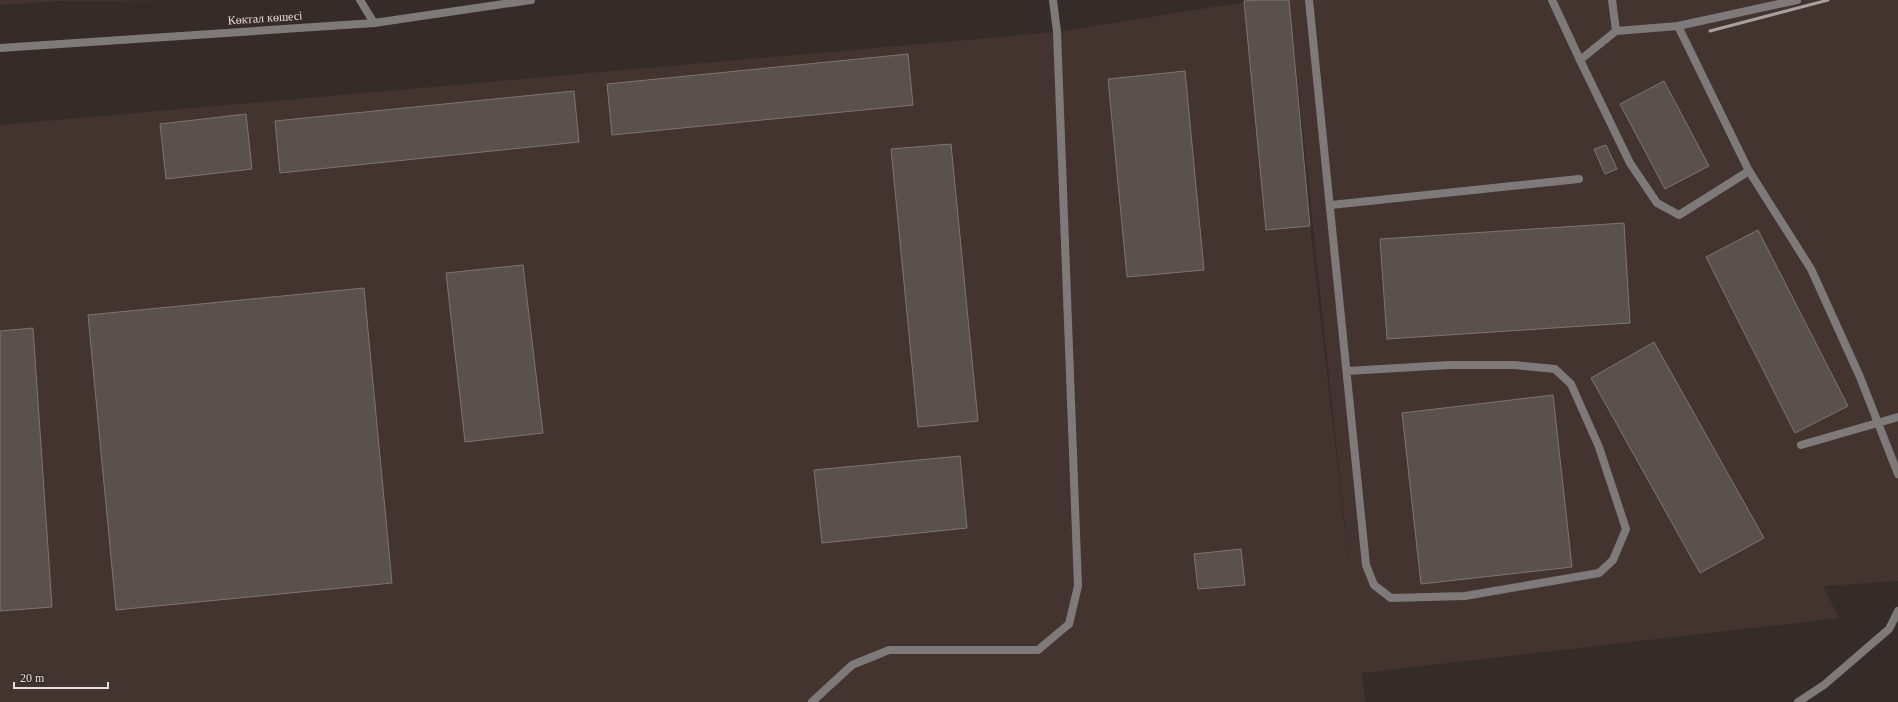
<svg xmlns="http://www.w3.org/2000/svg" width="1898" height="702" font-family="Georgia,serif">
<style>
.built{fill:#44342f;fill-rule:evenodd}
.building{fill:#5a514d;stroke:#7f7471}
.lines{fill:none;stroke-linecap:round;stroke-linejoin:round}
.service{stroke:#7f7a7a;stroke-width:8}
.rail{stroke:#a7a09e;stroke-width:3}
.labels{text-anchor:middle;stroke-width:3;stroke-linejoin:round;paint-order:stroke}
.street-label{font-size:12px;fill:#e6e0de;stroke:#352c29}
</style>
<rect width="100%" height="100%" fill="#352c29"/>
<!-- built -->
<g class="built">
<path d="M0 0H247L59 1 0 5Z"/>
<path d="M1258 0H1898V581L1823 586 1839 618 1362 673 1365 702H0V125L1057 32ZM1293 48H1294L1350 573 1310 226Z"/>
</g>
<!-- building -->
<g class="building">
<path d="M1258 0H1289L1310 226 1266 230 1244 1Z"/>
<path d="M908 54 913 105 612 135 607 84Z"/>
<path d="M1185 71 1204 270 1127 277 1108 79Z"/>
<path d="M1664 81 1709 166 1665 189 1620 104Z"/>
<path d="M574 91 579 142 280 173 275 121Z"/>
<path d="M246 114 252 169 166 179 160 124Z"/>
<path d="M951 144 978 421 918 427 891 149Z"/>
<path d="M1606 145 1617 169 1605 174 1594 149Z"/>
<path d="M1624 223 1630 323 1387 339 1380 239Z"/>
<path d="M1758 230 1848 406 1795 433 1706 257Z"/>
<path d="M523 265 543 433 465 442 446 273Z"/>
<path d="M364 288 392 583 116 610 88 315Z"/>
<path d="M33 328 52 607 0 611V331Z"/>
<path d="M1654 342 1764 538 1700 573 1591 378Z"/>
<path d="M1553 395 1572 567 1421 584 1402 413Z"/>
<path d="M960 456 967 528 822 543 814 470Z"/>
<path d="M1241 549 1245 585 1198 589 1194 554Z"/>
</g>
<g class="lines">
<!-- service -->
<g class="service">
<path d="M360 0 374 23"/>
<path d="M1309 0 1366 565 1374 585 1391 598 1465 596 1599 573 1613 560 1626 529 1599 447 1571 384 1555 369 1514 365H1449L1347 371"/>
<path d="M1552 0 1580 60 1630 163 1657 203 1679 215 1749 171"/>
<path d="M1612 0 1616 31"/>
<path d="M1678 26 1749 171 1811 269 1860 377 1898 474"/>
<path d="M0 48 374 23 531 0"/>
<path d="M1580 60 1616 31 1678 26 1797 0"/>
<path d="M1331 205 1579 179"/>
<path d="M1801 445 1898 417"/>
<path d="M812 702 852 665 889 650H1038L1069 624 1078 586 1057 32 1053 0"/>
<path d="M1798 702 1824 685 1889 629 1898 611"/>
</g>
<!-- rail -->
<path class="rail" d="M1710 31 1828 0"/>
</g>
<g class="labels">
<!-- street labels -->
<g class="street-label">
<text transform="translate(265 18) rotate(-4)" y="4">Көктал көшесі</text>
</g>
</g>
<!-- scale -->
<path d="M14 682v6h94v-6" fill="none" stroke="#e6e0de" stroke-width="2"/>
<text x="20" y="682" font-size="12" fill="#e6e0de" stroke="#352c29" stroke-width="3" paint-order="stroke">20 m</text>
</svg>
